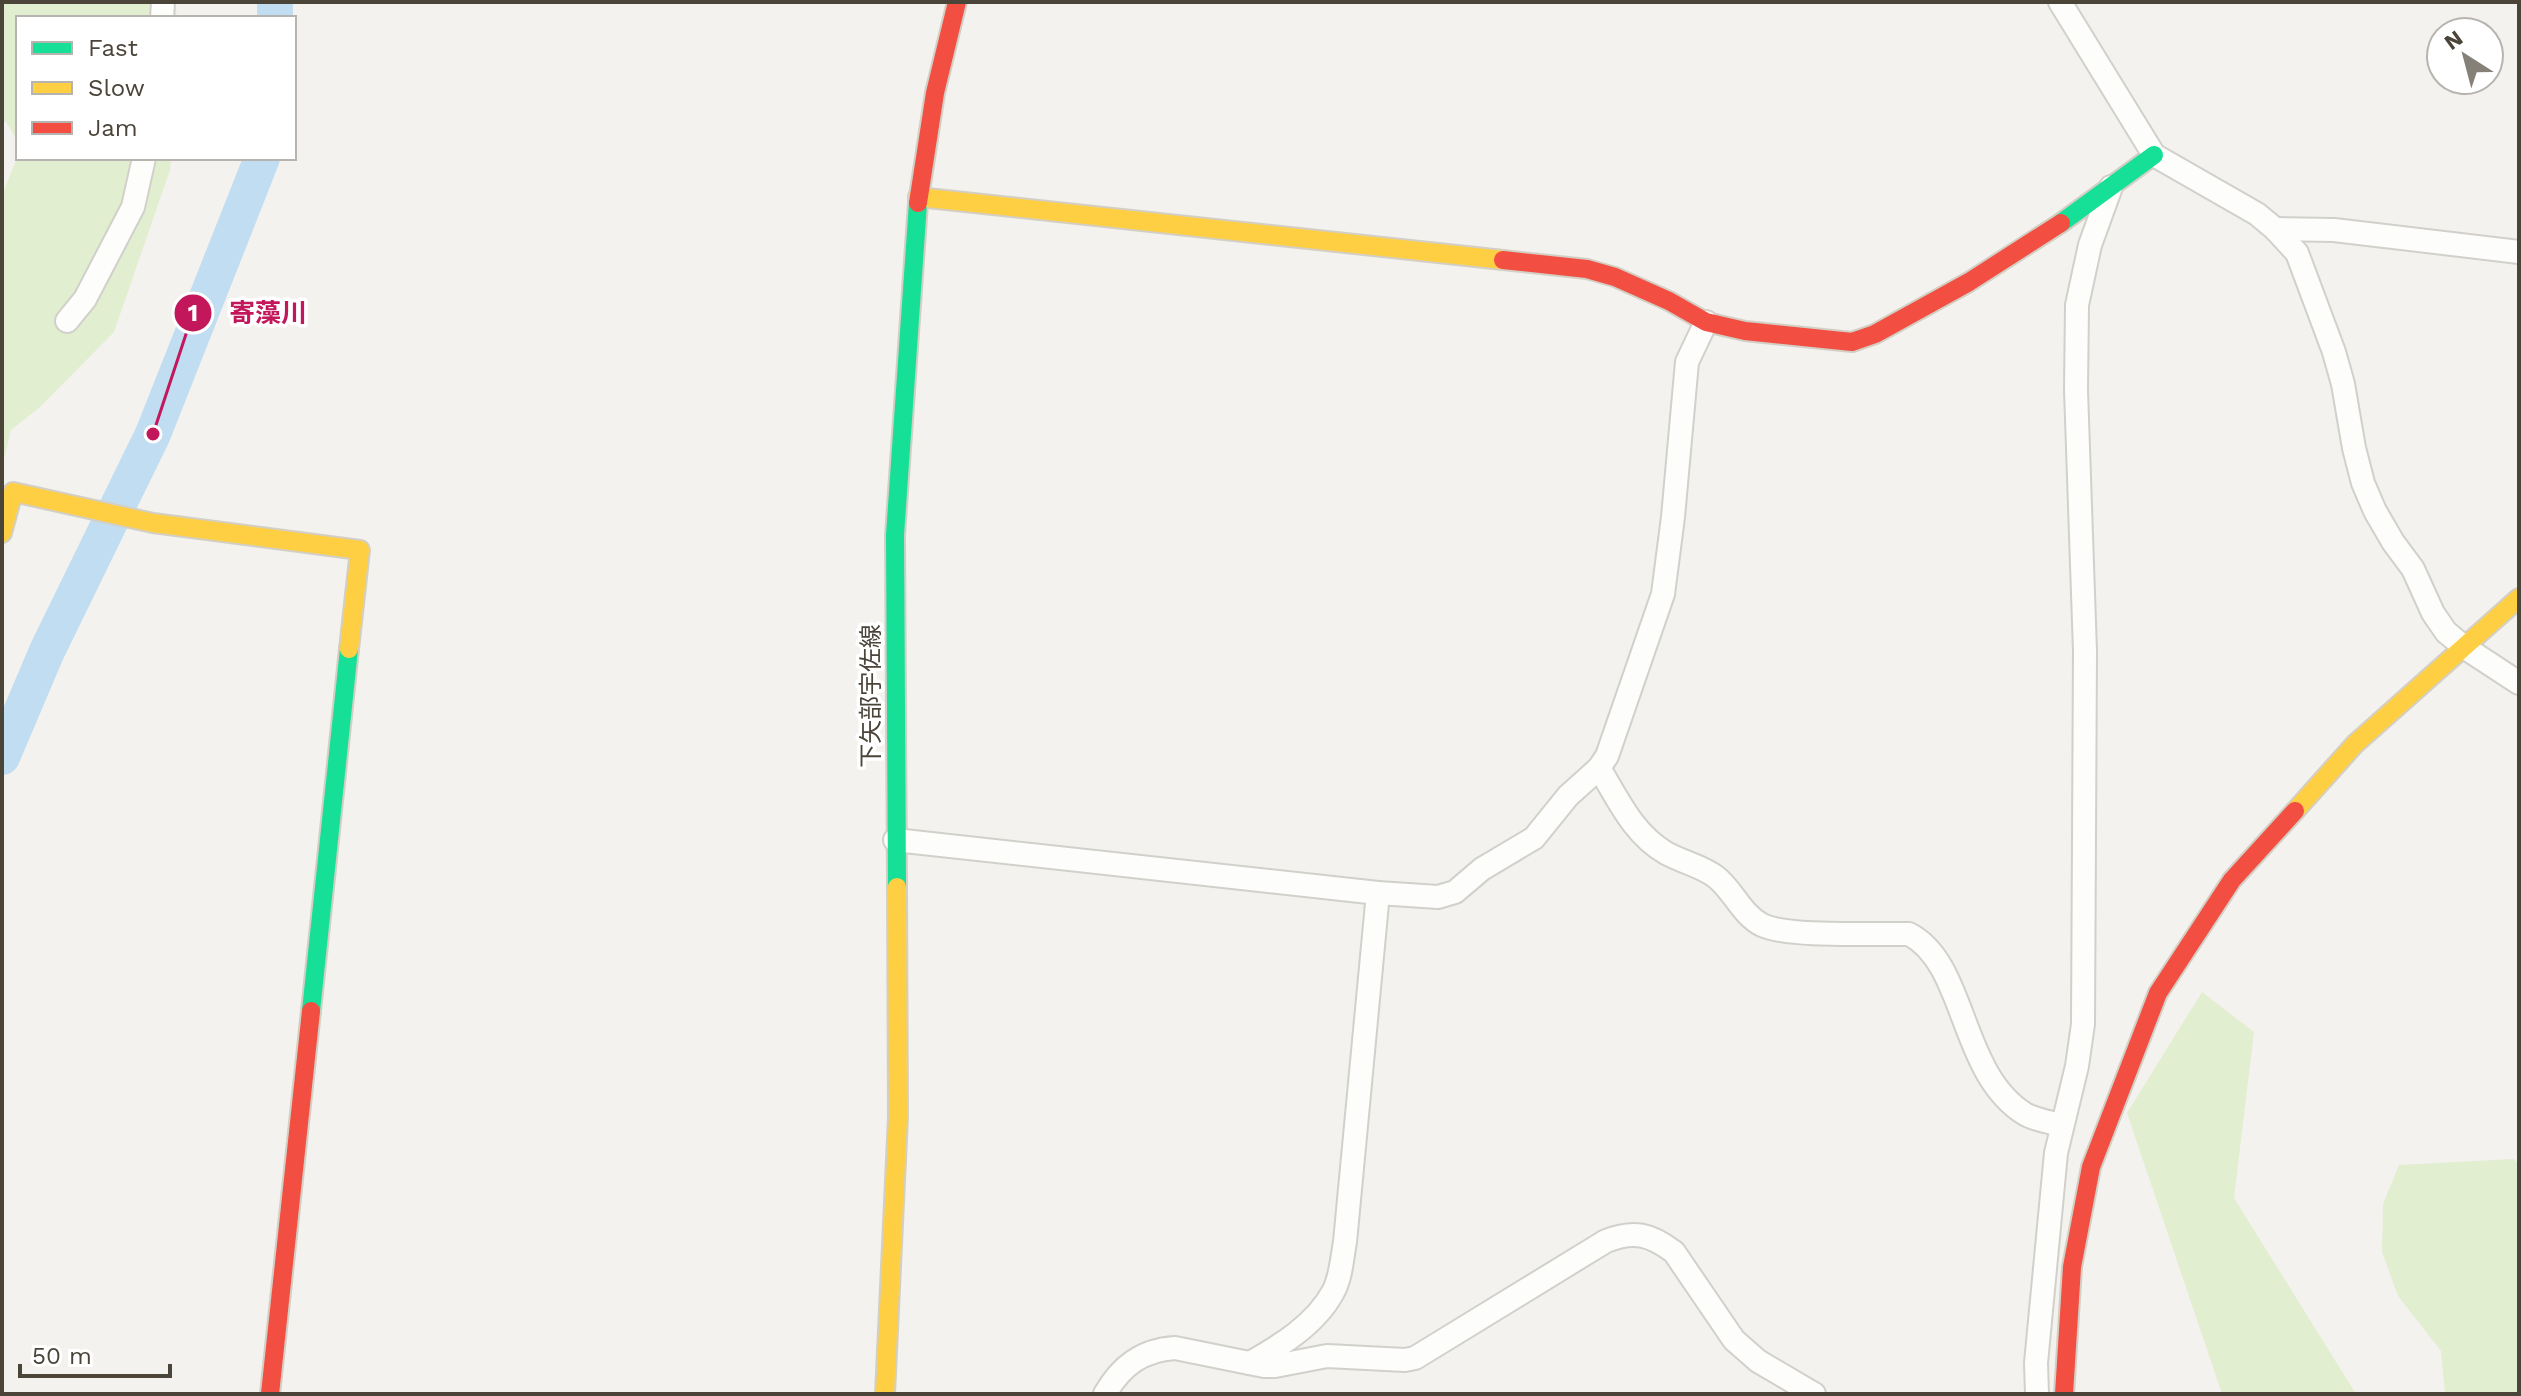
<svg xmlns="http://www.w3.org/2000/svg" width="2521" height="1396" font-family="'Work Sans','Noto Sans JP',sans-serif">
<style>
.green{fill:#e1eecf}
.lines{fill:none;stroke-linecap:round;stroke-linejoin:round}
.river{stroke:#c0ddf1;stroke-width:36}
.street-casing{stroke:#d2d0cb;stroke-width:26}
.fast-casing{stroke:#d3cfc5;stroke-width:22}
.slow-casing{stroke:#d3cfc5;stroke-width:22}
.jam-casing{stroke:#d3cfc5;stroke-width:22}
.street{stroke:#fdfdfc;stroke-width:22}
.fast{stroke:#16e098;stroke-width:18}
.slow{stroke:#ffcf43;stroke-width:18}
.jam{stroke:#f24e42;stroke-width:18}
.labels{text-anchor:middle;stroke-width:7;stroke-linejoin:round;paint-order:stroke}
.street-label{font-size:24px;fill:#4b4439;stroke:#fff}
.leader{fill:none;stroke:#c2185b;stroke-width:3}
.callout-dot{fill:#c2185b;stroke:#fff;stroke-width:3}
.mark-label{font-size:24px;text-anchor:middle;font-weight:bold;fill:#fff}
.callout-label{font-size:26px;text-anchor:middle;font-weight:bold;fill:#c2185b;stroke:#fff;stroke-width:7;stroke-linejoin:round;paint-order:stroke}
</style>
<rect width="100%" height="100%" fill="#f4f2ee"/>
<!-- green -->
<g class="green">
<path d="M2 2H175L177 18H18V141L6 122 2 121Z"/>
<path d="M18 156V158H171L170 170 114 332 40 407 11 430 2 467V195Z"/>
<path d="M2202 992 2254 1032 2234 1198 2356 1394H2222L2127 1113Z"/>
<path d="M2514 1159 2519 1164V1394H2445L2441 1351 2398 1296 2382 1252 2383 1204 2399 1165Z"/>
</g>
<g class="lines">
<!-- river -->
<g class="river">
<path d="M275 18V2"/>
<path d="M2 757 47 651 153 434 262 158"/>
</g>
<defs>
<g id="street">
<path d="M2060 2 2154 155 2257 214 2275 229 2297 253 2334 352 2343 384 2354 448 2363 483 2375 511 2393 542 2413 569 2433 613 2446 632 2464 647 2519 683"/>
<path d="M162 18 163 2"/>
<path d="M2275 229 2334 230 2519 252"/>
<path d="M67 321 85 299 133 207 144 158"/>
<path d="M1599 768C1618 799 1633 834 1666 853 1682 862 1702 866 1716 877 1733 890 1742 915 1762 925 1790 938 1875 933 1909 934 1967 964 1959 1073 2025 1114 2035 1120 2050 1122 2061 1125"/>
<path d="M895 840 1378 893 1438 897 1455 892 1482 869 1534 838 1568 796 1599 768 1607 756 1663 594 1673 517 1687 362 1706 322"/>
<path d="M1250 1363C1280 1346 1316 1324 1333 1292 1341 1278 1342 1258 1345 1242L1378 893"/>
<path d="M1105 1394C1121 1366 1142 1350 1175 1348L1264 1366H1275L1327 1356 1405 1360 1415 1358 1606 1241C1634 1230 1650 1234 1674 1252L1734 1340 1758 1361 1814 1394"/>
<path d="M2037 1394 2036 1363 2056 1153 2077 1066 2083 1024 2085 651 2076 390 2077 305 2090 245 2111 187"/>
</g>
<g id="fast">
<path d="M2061 223 2154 155"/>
<path d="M897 887 895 535 918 203"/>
<path d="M311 1011 349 649"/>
</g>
<g id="slow">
<path d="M918 197 1503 260"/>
<path d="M2 533 13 492 153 523 360 550 349 649"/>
<path d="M2295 811 2355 744 2519 598"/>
<path d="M885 1394 898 1117 897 887"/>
</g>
<g id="jam">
<path d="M918 203 935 93 957 2"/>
<path d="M1503 260 1587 269 1615 277 1669 301 1706 322 1745 331 1852 342 1875 334 1969 282 2061 223"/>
<path d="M270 1394 311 1011"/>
<path d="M2064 1394 2072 1267 2091 1167 2158 993 2232 880 2295 811"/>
</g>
</defs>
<!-- street casing -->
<use href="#street" class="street-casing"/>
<!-- fast casing -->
<use href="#fast" class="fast-casing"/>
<!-- slow casing -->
<use href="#slow" class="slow-casing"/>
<!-- jam casing -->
<use href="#jam" class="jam-casing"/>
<!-- street -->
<use href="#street" class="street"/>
<!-- fast -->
<use href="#fast" class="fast"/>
<!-- slow -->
<use href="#slow" class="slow"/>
<!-- jam -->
<use href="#jam" class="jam"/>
</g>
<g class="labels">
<!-- street labels -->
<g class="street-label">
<text transform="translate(871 696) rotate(-90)" y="8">下矢部宇佐線</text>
</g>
</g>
<!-- callouts -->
<path class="leader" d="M153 434L193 313"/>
<g class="callout-dot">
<circle cx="153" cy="434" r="8"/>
<circle cx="193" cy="313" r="20"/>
</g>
<g class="mark-label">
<text x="193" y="321">1</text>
</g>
<g class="callout-label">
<text x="268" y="322">寄藻川</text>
</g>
<!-- border -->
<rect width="2521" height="1396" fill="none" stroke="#4b4439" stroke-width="8"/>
<!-- legend -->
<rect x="16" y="16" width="280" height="144" fill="#ffffff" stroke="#b7b4b0" stroke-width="2"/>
<rect x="32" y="42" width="40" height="12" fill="#16e098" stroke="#b7b4b0" stroke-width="2"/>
<text x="88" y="56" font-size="24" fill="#4b4439">Fast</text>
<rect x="32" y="82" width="40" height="12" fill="#ffcf43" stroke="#b7b4b0" stroke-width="2"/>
<text x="88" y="96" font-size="24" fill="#4b4439">Slow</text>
<rect x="32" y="122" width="40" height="12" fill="#f24e42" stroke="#b7b4b0" stroke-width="2"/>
<text x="88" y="136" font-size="24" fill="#4b4439">Jam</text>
<!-- north arrow -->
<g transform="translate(2465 56) rotate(324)"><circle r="38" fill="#ffffff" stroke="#b7b4b0" stroke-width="2"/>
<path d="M0-6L14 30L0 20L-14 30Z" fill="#868178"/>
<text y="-12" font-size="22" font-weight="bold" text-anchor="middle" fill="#4b4439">N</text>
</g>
<!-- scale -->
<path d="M20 1364v12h150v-12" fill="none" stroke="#4b4439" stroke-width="4"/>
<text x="32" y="1364" font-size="24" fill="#4b4439" stroke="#ffffff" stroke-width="6" paint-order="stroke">50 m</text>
</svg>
